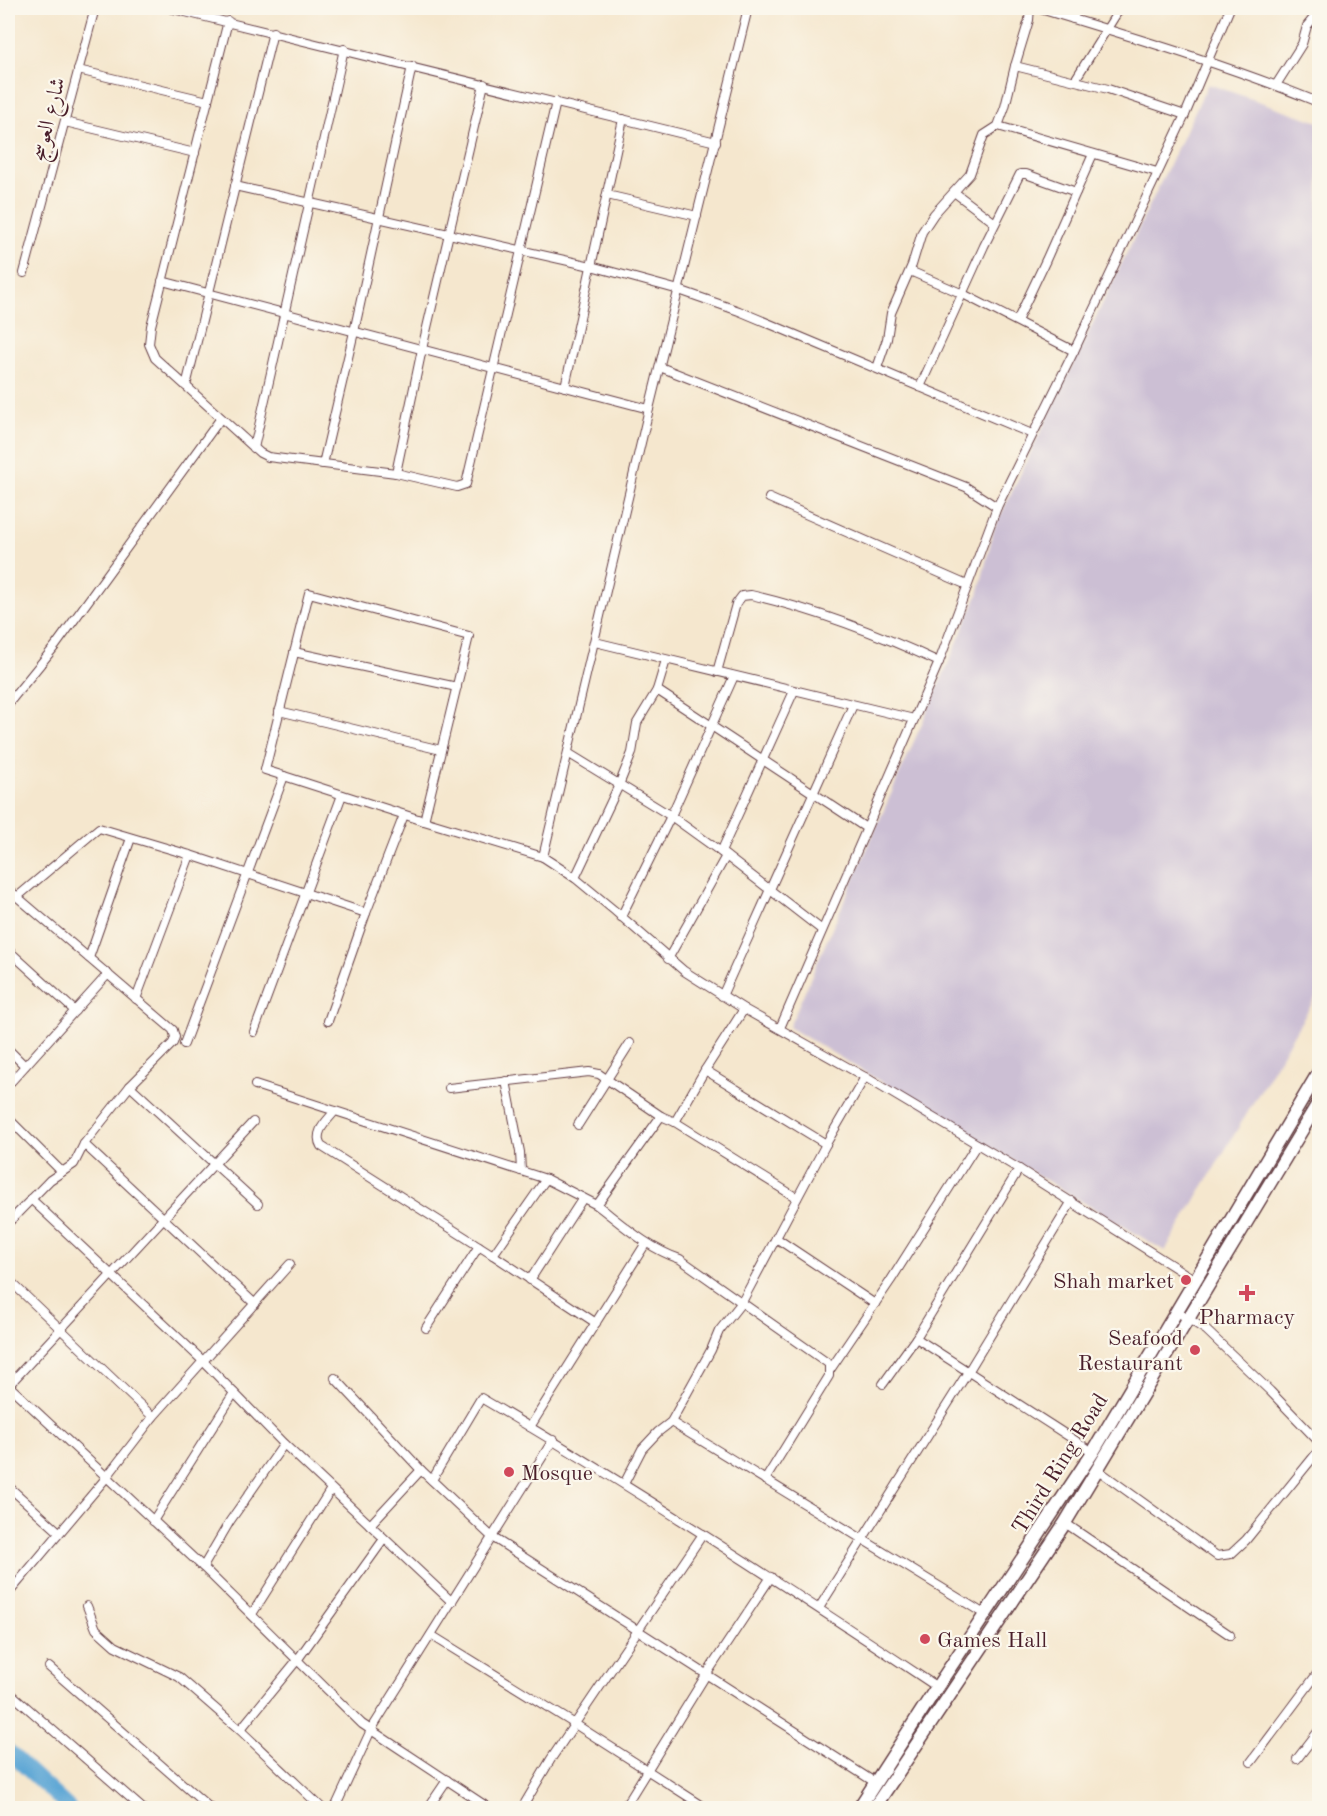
<svg xmlns="http://www.w3.org/2000/svg" width="1327" height="1816" font-family="'Old Standard TT',Amiri,serif">
<style>
.industrial{fill:#ccbfd4}
.lines{fill:none;stroke-linecap:round;stroke-linejoin:round}
.river{stroke:#5ea7d5;stroke-width:15}
.street-casing{stroke:#643d43;stroke-width:10}
.secondary-casing{stroke:#643d43;stroke-width:14}
.primary-casing{stroke:#643d43;stroke-width:15}
.street{stroke:#fff;stroke-width:8}
.secondary{stroke:#fff;stroke-width:10}
.primary{stroke:#fff;stroke-width:12}
.poi-dot{fill:#d1495b;stroke:#fbf7ec;stroke-width:2}
.labels{text-anchor:middle;stroke-width:4.5;stroke-linejoin:round;paint-order:stroke}
.street-label{font-size:22px;fill:#4a1f2b;stroke:#fbf7ec}
.poi-label{font-size:22px;fill:#4a1f2b;stroke:#fbf7ec;text-anchor:end}
</style>
<rect width="100%" height="100%" fill="#fbf7ec"/>
<filter id="ink" filterUnits="userSpaceOnUse"><feTurbulence type="fractalNoise" baseFrequency=".0167" numOctaves="2"/><feDisplacementMap in="SourceGraphic" scale="12" xChannelSelector="R" yChannelSelector="G"/><feConvolveMatrix kernelMatrix="1 2 1 2 8 2 1 2 1" color-interpolation-filters="sRGB"/></filter>
<filter id="wash" filterUnits="userSpaceOnUse"><feTurbulence type="fractalNoise" baseFrequency=".008" numOctaves="4" result="noise"/><feDisplacementMap in="SourceGraphic" scale="24" xChannelSelector="R" yChannelSelector="G"/><feGaussianBlur stdDeviation="1.35" result="paint"/><feColorMatrix in="noise" values="0 0 0 0 0 0 0 0 0 0 0 0 0 0 0 0 0 1.4 0 .05"/><feComposite in="paint" operator="in"/></filter>
<g filter="url(#wash)">
<rect width="100%" height="100%" fill="#f5e7ce"/>
<!-- industrial -->
<path class="industrial" d="M1208 84 1319 122 1320 990 1165 1251 789 1027 978 595 994 529Z"/>
<g class="lines">
<!-- river -->
<path class="river" d="M8 1751 69 1808"/>
</g>
</g>
<g filter="url(#ink)">
<g class="lines">
<defs>
<g id="street">
<path d="M169 8 716 142"/>
<path d="M748 8 649 409 543 857 575 878 615 911 684 971 744 1009 865 1077 1019 1169 1195 1280"/>
<path d="M1037 8C1132 37 1228 65 1320 103"/>
<path d="M1073 19 1076 8"/>
<path d="M228 21 151 326 149 344 155 358 260 453 268 457 396 473 457 487 466 484 556 102"/>
<path d="M1015 66 1029 20 1030 8"/>
<path d="M78 70 208 101"/>
<path d="M1075 80 1120 8"/>
<path d="M1276 85 1302 44 1307 26 1320 10"/>
<path d="M65 122 195 153"/>
<path d="M998 126 1157 172"/>
<path d="M235 186 591 266 679 290 739 311 1032 434"/>
<path d="M954 192 995 223"/>
<path d="M607 195 697 216"/>
<path d="M910 271 963 294 1074 351"/>
<path d="M24 273 95 8"/>
<path d="M162 281 649 409"/>
<path d="M1017 321 1046 260 1093 154"/>
<path d="M660 367 966 487 997 507"/>
<path d="M877 368 887 339 891 313 912 265 922 232 934 214 970 174 984 135 998 126 1005 107 1015 66 1108 89 1185 115"/>
<path d="M186 386 273 32"/>
<path d="M565 387 623 119"/>
<path d="M920 387 984 246 1020 174H1026L1076 192"/>
<path d="M254 448 344 49"/>
<path d="M323 464 354 332 412 66"/>
<path d="M396 473 422 349 484 84"/>
<path d="M769 498 967 585"/>
<path d="M595 642 914 719"/>
<path d="M294 652 457 687"/>
<path d="M717 672 736 604 742 596 751 595C816 610 879 634 939 662"/>
<path d="M657 690 866 828"/>
<path d="M8 704 56 645 221 418"/>
<path d="M279 711 441 750"/>
<path d="M568 753 671 816 721 852 822 930"/>
<path d="M284 776 424 821"/>
<path d="M721 852 794 691"/>
<path d="M575 878 619 785 632 753 637 723 657 690 666 660"/>
<path d="M8 889 173 1030 175 1037 173 1043 130 1086 84 1144 74 1164 50 1180 8 1223"/>
<path d="M17 897 99 828 190 855 366 913"/>
<path d="M621 917 671 816 734 676"/>
<path d="M8 950 75 1011"/>
<path d="M89 958 131 838"/>
<path d="M668 959 726 856"/>
<path d="M722 996 853 705"/>
<path d="M136 999 190 855"/>
<path d="M328 1021 366 913 404 815"/>
<path d="M780 1028 939 662 997 507 1074 351 1185 115 1230 8"/>
<path d="M254 1032 342 795"/>
<path d="M184 1044 284 776 265 770 309 593 469 636 424 821 543 857"/>
<path d="M8 1049 25 1066"/>
<path d="M705 1070 826 1144"/>
<path d="M506 1081 520 1152 521 1171"/>
<path d="M8 1085 108 974"/>
<path d="M255 1085 546 1179 597 1205 661 1116 675 1122 797 1198"/>
<path d="M130 1086 258 1204"/>
<path d="M449 1088 589 1072 599 1074 661 1116"/>
<path d="M335 1111C327 1121 313 1132 321 1146L493 1255"/>
<path d="M8 1118 62 1172"/>
<path d="M675 1122 705 1070 744 1009"/>
<path d="M578 1125 630 1043"/>
<path d="M84 1144 255 1304"/>
<path d="M1019 1169 916 1338 1093 1452"/>
<path d="M546 1179 493 1255 596 1323"/>
<path d="M31 1199 203 1361 284 1444 452 1602"/>
<path d="M597 1205C624 1226 648 1248 680 1259L829 1364V1376L765 1480"/>
<path d="M776 1238 875 1304"/>
<path d="M8 1279 153 1417"/>
<path d="M530 1280 583 1198"/>
<path d="M1176 1311 1206 1330 1270 1391 1320 1443"/>
<path d="M426 1328 479 1246"/>
<path d="M830 1370 891 1280 977 1144"/>
<path d="M335 1378 421 1470 492 1537 876 1783"/>
<path d="M883 1384 916 1338"/>
<path d="M8 1385 203 1567 362 1724 489 1808"/>
<path d="M8 1386 253 1122"/>
<path d="M671 1422 986 1615"/>
<path d="M530 1427 646 1243"/>
<path d="M1098 1470 1217 1556 1231 1554 1246 1540 1320 1449"/>
<path d="M432 1480 481 1398C636 1489 787 1587 937 1687"/>
<path d="M624 1484 642 1449 658 1432 671 1422 711 1350 719 1331 742 1302 826 1144 865 1077"/>
<path d="M8 1486 59 1532"/>
<path d="M153 1521 234 1393"/>
<path d="M1065 1523 1230 1635"/>
<path d="M370 1525 421 1470"/>
<path d="M203 1567 230 1521 284 1444"/>
<path d="M8 1594 106 1478 153 1417 290 1264"/>
<path d="M87 1606 96 1629 115 1646 179 1677 240 1730 322 1808"/>
<path d="M819 1608 968 1372 1072 1201"/>
<path d="M252 1614 331 1489"/>
<path d="M431 1635 575 1724 706 1808"/>
<path d="M49 1667 210 1808"/>
<path d="M8 1691 142 1808"/>
<path d="M240 1730 298 1659 384 1539"/>
<path d="M1297 1759 1320 1729"/>
<path d="M1251 1762 1320 1670"/>
<path d="M335 1808 371 1730 553 1440"/>
<path d="M428 1808 447 1780"/>
<path d="M522 1808 551 1759 703 1534"/>
<path d="M624 1808 706 1675 771 1577"/>
</g>
<path id="secondary" d="M8 1805 11 1808"/>
<g id="primary">
<path d="M859 1808 937 1687 1093 1452 1320 1070"/>
<path d="M874 1808 1065 1523 1320 1100"/>
</g>
</defs>
<!-- street casing -->
<use href="#street" class="street-casing"/>
<!-- secondary casing -->
<use href="#secondary" class="secondary-casing"/>
<!-- primary casing -->
<use href="#primary" class="primary-casing"/>
<!-- street -->
<use href="#street" class="street"/>
<!-- secondary -->
<use href="#secondary" class="secondary"/>
<!-- primary -->
<use href="#primary" class="primary"/>
</g>
</g>
<!-- markers -->
<g class="poi-dot">
<circle cx="1186" cy="1280" r="6"/>
<path d="M1244 1284h6v6h6v6h-6v6h-6v-6h-6v-6h6z"/>
<circle cx="1195" cy="1350" r="6"/>
<circle cx="509" cy="1472" r="6"/>
<circle cx="925" cy="1639" r="6"/>
</g>
<g class="labels">
<!-- street labels -->
<g class="street-label">
<text transform="translate(47 119) rotate(-76)" y="8">شارع العوسج</text>
<text transform="translate(1059 1463) rotate(-58)" y="8">Third Ring Road</text>
</g>
<!-- poi labels -->
<g class="poi-label">
<text x="1174" y="1288">Shah market</text>
<text x="1247" y="1324" text-anchor="middle">Pharmacy</text>
<text x="1183" y="1345">Seafood<tspan x="1183" dy="25">Restaurant</tspan></text>
<text x="521" y="1480" text-anchor="start">Mosque</text>
<text x="937" y="1647" text-anchor="start">Games Hall</text>
</g>
</g>
<!-- margin -->
<rect width="1327" height="1816" fill="none" stroke="#fbf7ec" stroke-width="30"/>
</svg>
